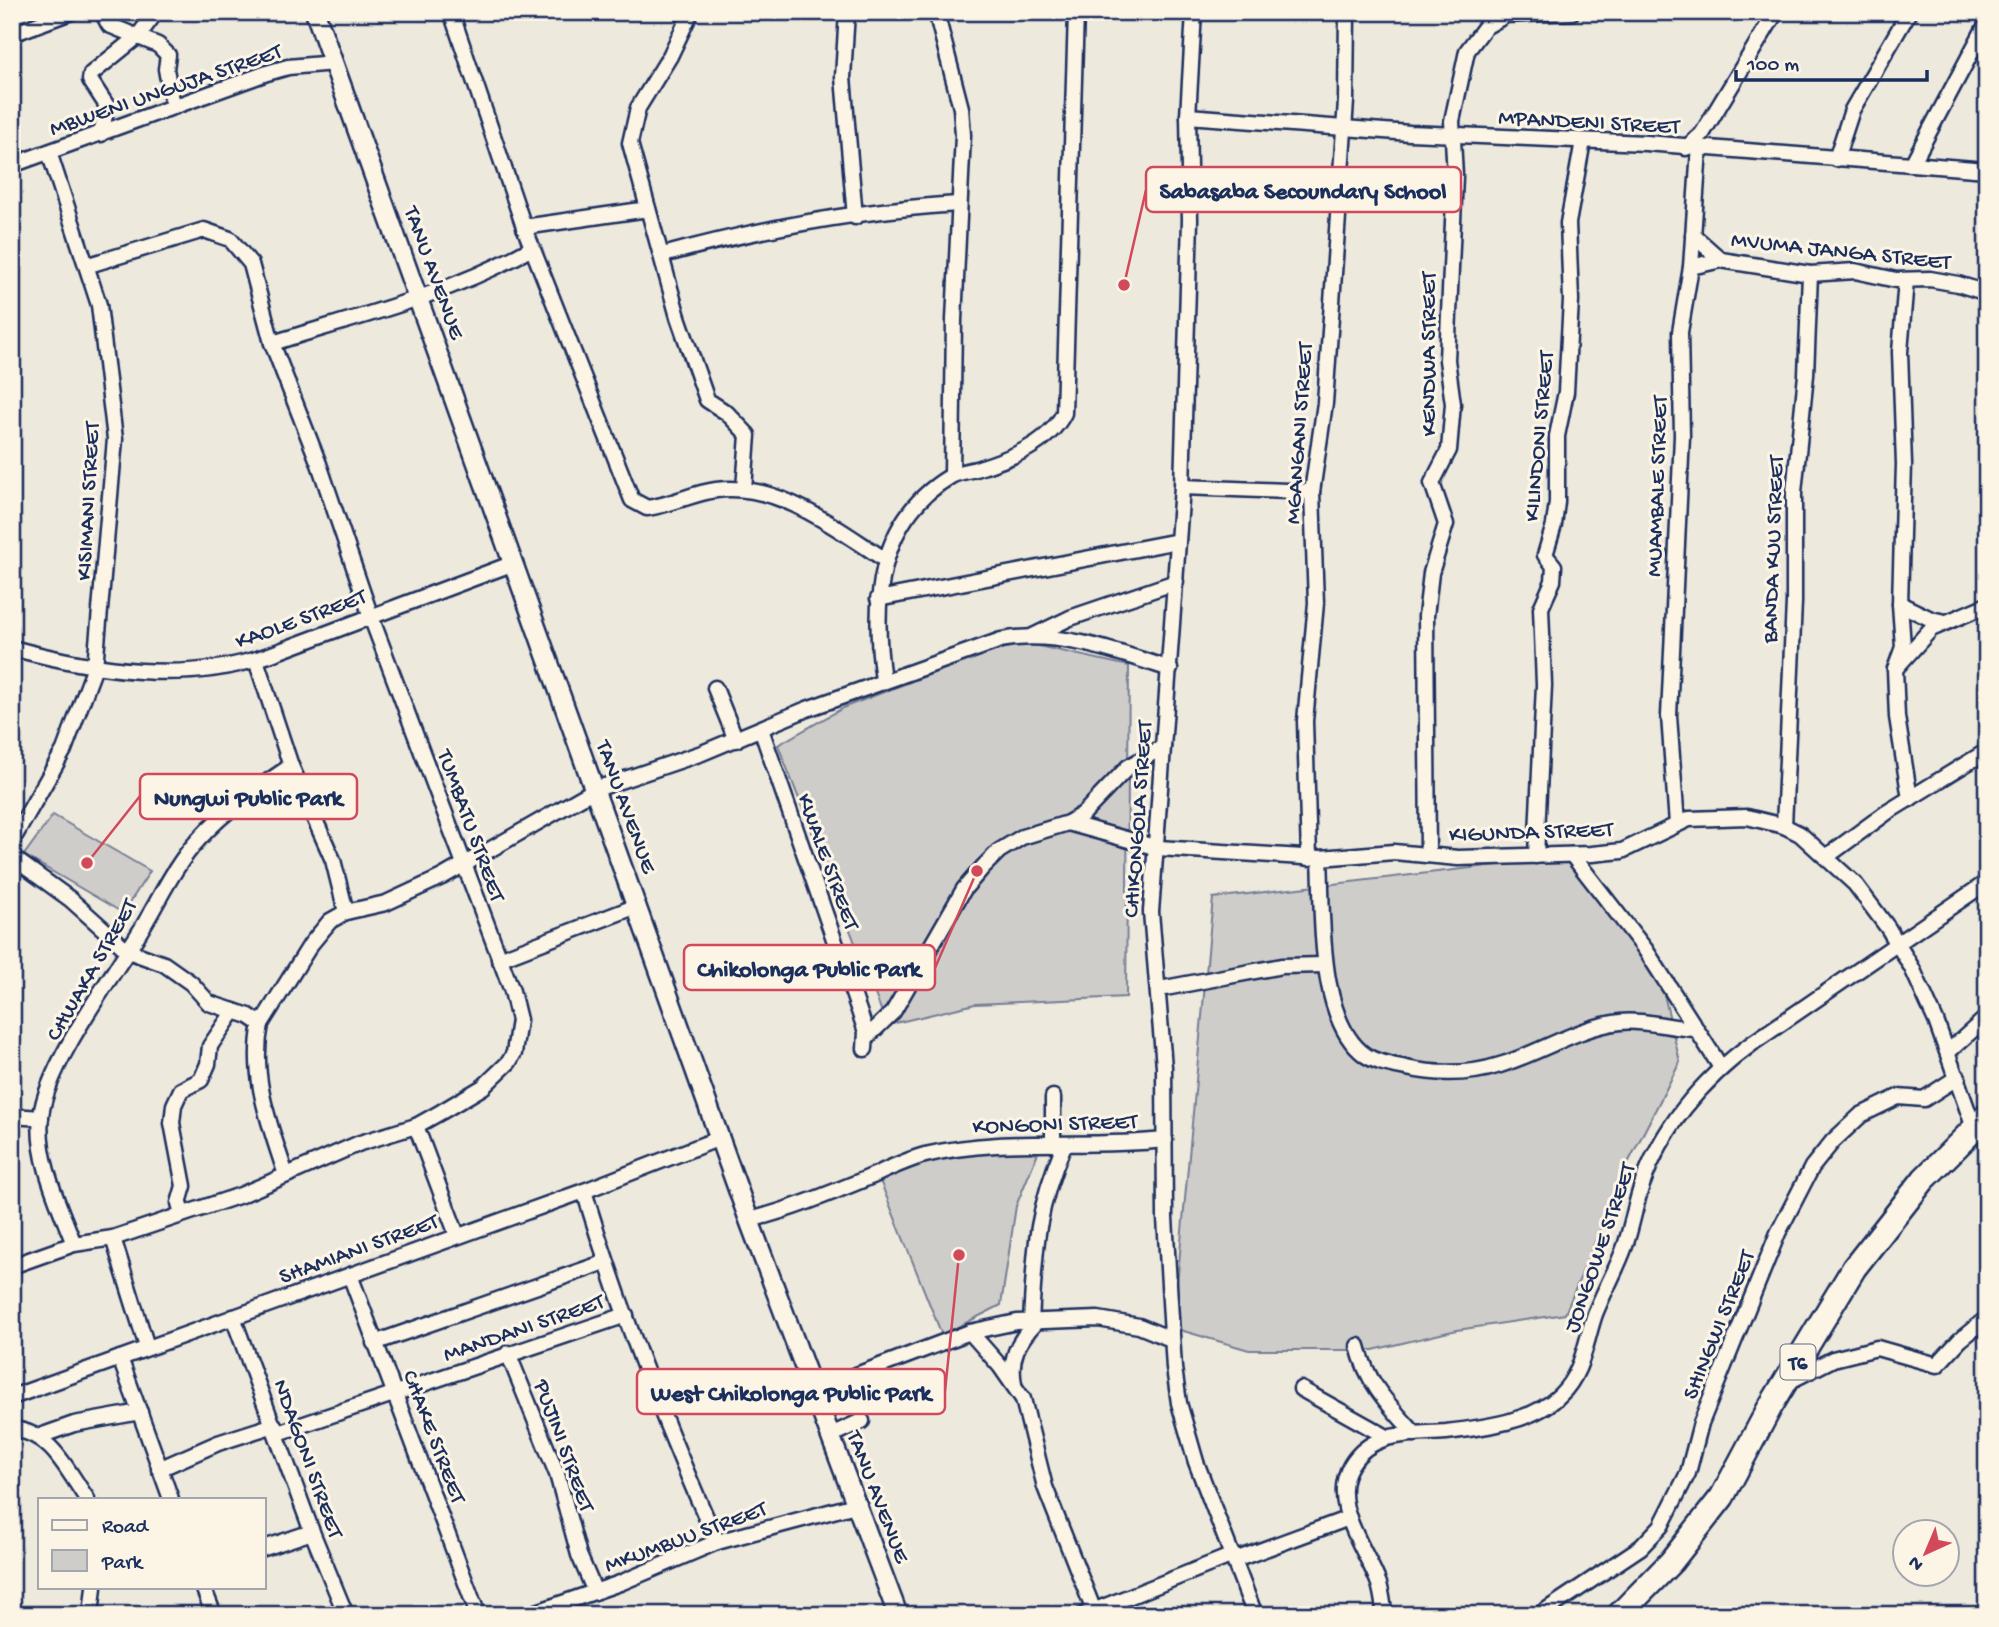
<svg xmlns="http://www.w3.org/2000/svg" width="1999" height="1627" font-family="'Gochi Hand',sans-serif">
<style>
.green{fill:#cfcdca;stroke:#757e94;stroke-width:2}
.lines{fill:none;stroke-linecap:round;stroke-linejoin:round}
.minor-casing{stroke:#1b2f5e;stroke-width:19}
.tertiary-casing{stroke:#1b2f5e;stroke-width:23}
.trunk-casing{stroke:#1b2f5e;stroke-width:28}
.minor{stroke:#fcf5e5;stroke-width:14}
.tertiary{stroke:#fcf5e5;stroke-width:18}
.trunk{stroke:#fcf5e5;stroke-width:23}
.labels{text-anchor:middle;stroke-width:6;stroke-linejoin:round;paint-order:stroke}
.shield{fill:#fcf5e5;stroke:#5e6a86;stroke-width:2}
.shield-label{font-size:21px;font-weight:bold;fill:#1b2f5e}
.street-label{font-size:23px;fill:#1b2f5e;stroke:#fcf5e5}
.leader{fill:none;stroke:#d1495b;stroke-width:2.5}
.callout-dot{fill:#d1495b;stroke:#fcf5e5;stroke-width:2.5}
.callout{fill:#fcf5e5;stroke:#d1495b;stroke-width:2.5}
.callout-label{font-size:24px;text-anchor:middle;font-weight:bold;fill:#1b2f5e}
</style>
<rect width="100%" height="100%" fill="#eee9dd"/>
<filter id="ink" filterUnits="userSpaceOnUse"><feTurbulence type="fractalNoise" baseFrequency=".0143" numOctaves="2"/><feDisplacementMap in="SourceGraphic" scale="14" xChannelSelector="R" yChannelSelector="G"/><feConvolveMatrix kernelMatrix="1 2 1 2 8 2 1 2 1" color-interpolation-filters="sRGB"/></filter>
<g filter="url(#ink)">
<!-- green -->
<g class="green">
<path d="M1016 641 1129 666 1126 997 975 1004 887 1025 778 745 845 707Z"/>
<path d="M53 815 150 871 123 913 24 855Z"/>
<path d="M1567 857 1662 986 1680 1062 1627 1165 1565 1314 1457 1330 1373 1350H1249L1173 1328 1213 898Z"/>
<path d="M1039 1150 1016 1206 1001 1305 942 1335 879 1178 934 1157Z"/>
</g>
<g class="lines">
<defs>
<g id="minor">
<path d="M102 12 109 25 158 45 168 55 166 69 173 107"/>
<path d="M451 12 524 227 632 500 647 508C671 505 693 493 716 490 776 481 836 528 884 559"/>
<path d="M691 12 670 56 638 108 630 143 678 317 707 400 727 413 748 435 744 489"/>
<path d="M847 12 843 77 855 217"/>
<path d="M936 12 961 108 963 135 954 320 952 475"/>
<path d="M1194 12 1188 116 1190 220 1182 487 1151 912 1164 1067 1165 1218 1174 1368 1179 1403 1196 1462 1255 1615"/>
<path d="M12 34 71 12"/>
<path d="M1188 116 1410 133 1646 143 1987 170"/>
<path d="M101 134 107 106 90 80 91 74 138 36 156 12"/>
<path d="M1686 148 1702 134 1776 12"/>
<path d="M1836 159 1852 110 1909 12"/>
<path d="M1912 164 1987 23"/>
<path d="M12 165 267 73 288 67 334 63"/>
<path d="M524 227 648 209"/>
<path d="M1693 235 1721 260"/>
<path d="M663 255C758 229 860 210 958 204"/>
<path d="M1691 267 1721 260 1810 274 1855 271 1896 280 1930 279 1958 284 1987 293"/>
<path d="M272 343C361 316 451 294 532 248"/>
<path d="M1182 487 1312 492"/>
<path d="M878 599 1178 541"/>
<path d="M1900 604 1931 619 1945 622"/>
<path d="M1033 636 1070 618 1176 582"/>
<path d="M12 648C94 670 186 685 269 655L514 563"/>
<path d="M256 660 291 766 333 860 346 912"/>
<path d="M1895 669 1903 647 1900 604 1904 464 1900 352 1906 280"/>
<path d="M883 680C872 604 876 520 951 476 958 472 968 471 976 469 1009 459 1048 445 1064 413L1076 12"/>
<path d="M715 688 736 740"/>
<path d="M761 729 859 1011 866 1032 865 1049"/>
<path d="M1910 799 1897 717 1895 669 1931 629 1987 605"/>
<path d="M240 802 283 805 313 814"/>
<path d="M1068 823 1158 848 1320 858 1394 852 1458 858 1592 854 1622 851 1689 819 1747 817 1784 826 1800 834 1855 884 1888 928 1912 968 1936 1021 1974 1128"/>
<path d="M1677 824 1669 716 1682 436 1680 332 1691 267 1699 149"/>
<path d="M1784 826 1794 602V492L1806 375 1810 274"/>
<path d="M12 841 64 750 95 667 115 439 99 305 49 152"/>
<path d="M1428 855 1426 616 1431 573 1446 524 1432 483 1449 450 1453 404 1447 360 1455 176 1452 121 1467 51 1485 27 1506 15 1572 12"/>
<path d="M1572 855 1645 949 1720 1066"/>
<path d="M1536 856 1544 685 1541 608 1553 581 1554 566 1545 555 1554 525 1557 502V436L1566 392 1571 300 1568 223 1583 141"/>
<path d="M12 857 70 899 128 951 164 964 191 983 209 1003 249 1016 261 1024"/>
<path d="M1826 857 1886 813 1987 751"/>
<path d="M1309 858 1305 721 1316 603 1312 492 1325 403 1346 101 1347 12"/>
<path d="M1320 858C1323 913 1317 1020 1365 1055 1377 1063 1392 1065 1406 1068 1438 1075 1469 1075 1500 1065 1540 1053 1578 1027 1620 1022 1640 1019 1672 1028 1694 1029"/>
<path d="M499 959 637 906"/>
<path d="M1160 989 1282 966 1324 965"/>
<path d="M866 1038 893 1012 964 889 983 867 999 851 1022 837 1068 823 1083 814 1128 767 1163 747"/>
<path d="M1948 1052 1987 1017"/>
<path d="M12 1116 41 1118"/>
<path d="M416 1126 457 1235"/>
<path d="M1053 1144V1097"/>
<path d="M286 1175C270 1125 250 1077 261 1024L311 944 330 921 346 912 386 903 442 877 596 789 702 753 807 709 1001 640C1056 629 1118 652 1170 669"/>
<path d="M584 1191C620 1310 666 1428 717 1542"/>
<path d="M182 1214 179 1203 184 1186 172 1123 174 1105 181 1090 201 1080 208 1064 210 1046 234 1011"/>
<path d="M749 1220C790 1210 831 1193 870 1177 888 1169 906 1160 925 1155 1004 1136 1085 1149 1165 1140"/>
<path d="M113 1238 147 1347"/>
<path d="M74 1244C59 1205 36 1158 41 1116 47 1064 111 979 139 933 159 901 173 867 199 839 225 810 258 788 291 766"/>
<path d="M12 1266 74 1244 113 1238 241 1195 360 1143 416 1126 441 1112 483 1087 509 1062 514 1053 519 1020 512 991 371 617 319 464 272 343 251 264 230 239 204 230 89 265"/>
<path d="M350 1275 478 1615"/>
<path d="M233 1317 312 1532 346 1615"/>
<path d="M1031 1322C1035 1250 1035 1213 1064 1145"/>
<path d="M970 1332 1000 1366 1023 1399 1045 1487 1094 1611"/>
<path d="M374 1343 606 1262"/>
<path d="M1358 1346C1367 1384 1390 1406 1415 1434"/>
<path d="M508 1353 557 1474 579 1555 595 1592"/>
<path d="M120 1358 171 1499"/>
<path d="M1786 1383 1833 1359 1877 1348 1937 1365 1960 1340 1987 1318"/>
<path d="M1014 1384C1009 1358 1018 1341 1036 1322"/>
<path d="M1301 1389 1387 1437"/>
<path d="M814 1391 970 1332 1017 1322 1098 1319 1139 1326 1171 1339"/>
<path d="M12 1397 584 1191 720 1138"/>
<path d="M12 1429C51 1432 67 1470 87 1499"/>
<path d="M278 1433 626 1315"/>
<path d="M831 1435 862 1421"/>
<path d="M40 1436 74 1424 140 1412"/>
<path d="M159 1469 218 1443 274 1425"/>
<path d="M264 1548 312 1532"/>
<path d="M1235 1560 1349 1518"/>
<path d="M203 1587 214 1615"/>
<path d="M91 1615 94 1587"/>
<path d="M528 1615 620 1583 717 1542 859 1504"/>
<path d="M1083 1615 1233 1555"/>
<path d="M1385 1615C1383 1605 1382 1593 1379 1584 1366 1548 1328 1503 1351 1465 1372 1430 1411 1435 1446 1432 1481 1428 1534 1422 1560 1395 1583 1373 1585 1343 1595 1314 1604 1291 1617 1269 1625 1246 1632 1226 1635 1205 1642 1185 1663 1125 1703 1079 1754 1042L1987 882"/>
<path d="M1539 1615 1641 1547 1661 1526 1688 1473 1701 1423 1778 1233 1812 1167 1833 1141 1861 1115 1898 1097 1924 1099 1958 1077"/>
</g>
<path id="tertiary" d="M315 12 749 1220 898 1615"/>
<path id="trunk" d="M1619 1615 1671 1562 1722 1497 1770 1407 1854 1268 1924 1179 1987 1116"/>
</defs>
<!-- minor casing -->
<use href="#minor" class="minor-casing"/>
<!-- tertiary casing -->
<use href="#tertiary" class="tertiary-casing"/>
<!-- trunk casing -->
<use href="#trunk" class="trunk-casing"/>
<!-- minor -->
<use href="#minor" class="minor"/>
<!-- tertiary -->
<use href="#tertiary" class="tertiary"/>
<!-- trunk -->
<use href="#trunk" class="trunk"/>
</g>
</g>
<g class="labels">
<!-- shield labels -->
<rect class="shield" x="1780.5" y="1344.5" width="35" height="35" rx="5"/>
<g class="shield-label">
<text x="1798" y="1369">T6</text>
</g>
<!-- street labels -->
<g class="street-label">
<text transform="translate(165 88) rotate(-19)" y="8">MBWENI UNGUJA STREET</text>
<text transform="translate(1589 120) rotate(3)" y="8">MPANDENI STREET</text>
<text transform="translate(1841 249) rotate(6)" y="8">MVUMA JANGA STREET</text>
<text transform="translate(436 272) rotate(70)" y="8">TANU AVENUE</text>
<text transform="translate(1427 354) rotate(-90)" y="8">KENDWA STREET</text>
<text transform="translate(1297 433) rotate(-86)" y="8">MGANGANI STREET</text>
<text transform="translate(1537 436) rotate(-85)" y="8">KILINDONI STREET</text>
<text transform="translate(1655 486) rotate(-88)" y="8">MUAMBALE STREET</text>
<text transform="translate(86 501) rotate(-87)" y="8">KISIMANI STREET</text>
<text transform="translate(1771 549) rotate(-88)" y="8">BANDA KUU STREET</text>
<text transform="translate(300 617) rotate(-20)" y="8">KAOLE STREET</text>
<text transform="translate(628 806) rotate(70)" y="8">TANU AVENUE</text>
<text transform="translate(1136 819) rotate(-86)" y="8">CHIKONGOLA STREET</text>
<text transform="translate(473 825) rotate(70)" y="8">TUMBATU STREET</text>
<text transform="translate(1531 830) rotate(-2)" y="8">KIGUNDA STREET</text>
<text transform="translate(830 861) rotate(70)" y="8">KWALE STREET</text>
<text transform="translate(90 969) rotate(-60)" y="8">CHWAKA STREET</text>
<text transform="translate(1055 1122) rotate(-2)" y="8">KONGONI STREET</text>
<text transform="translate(358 1247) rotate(-20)" y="8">SHAMIANI STREET</text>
<text transform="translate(1598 1247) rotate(-71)" y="8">JONGOWE STREET</text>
<text transform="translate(1717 1324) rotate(-68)" y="8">SHINGWI STREET</text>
<text transform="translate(523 1326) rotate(-19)" y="8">MANDANI STREET</text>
<text transform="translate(436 1436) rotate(69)" y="8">CHAKE STREET</text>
<text transform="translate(566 1445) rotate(70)" y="8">PUJINI STREET</text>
<text transform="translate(310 1458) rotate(70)" y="8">NDAGONI STREET</text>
<text transform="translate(880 1496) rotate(69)" y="8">TANU AVENUE</text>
<text transform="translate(685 1535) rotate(-20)" y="8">MKUMBUU STREET</text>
</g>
</g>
<!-- callouts -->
<path class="leader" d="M1124 285L1146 190M87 863L140 796M977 871L935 968M959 1255L945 1391"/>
<g class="callout-dot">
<circle cx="1124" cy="285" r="7"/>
<circle cx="87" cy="863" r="7"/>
<circle cx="977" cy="871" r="7"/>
<circle cx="959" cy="1255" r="7"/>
</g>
<g class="callout">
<rect x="1146" y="167" width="315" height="45" rx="7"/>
<rect x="140" y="774" width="217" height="45" rx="7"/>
<rect x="684" y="945" width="251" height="45" rx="7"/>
<rect x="637" y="1369" width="308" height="45" rx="7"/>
</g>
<g class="callout-label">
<text x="1303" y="198">Sabasaba Secoundary School</text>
<text x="248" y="805">Nungwi Public Park</text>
<text x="809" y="976">Chikolonga Public Park</text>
<text x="791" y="1400">West Chikolonga Public Park</text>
</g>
<!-- margin -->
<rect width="1999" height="1627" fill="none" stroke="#fcf5e5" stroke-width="42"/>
<rect x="21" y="21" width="1957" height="1585" fill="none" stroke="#1b2f5e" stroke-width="2.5" filter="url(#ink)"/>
<!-- legend -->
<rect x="38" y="1498" width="228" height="91" fill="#fcf5e5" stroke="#a2a6af" stroke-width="2"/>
<rect x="52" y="1520" width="35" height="10" fill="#fcf5e5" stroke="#a2a6af" stroke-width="2"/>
<text x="102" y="1532" font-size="21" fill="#1b2f5e">Road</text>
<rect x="52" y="1550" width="35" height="21" fill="#cfcdca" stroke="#a2a6af" stroke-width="2"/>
<text x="102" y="1568" font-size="21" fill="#1b2f5e">Park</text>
<!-- north arrow -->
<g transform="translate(1926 1553) rotate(224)"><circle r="33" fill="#fcf5e5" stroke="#a2a6af" stroke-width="2"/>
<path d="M0-5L12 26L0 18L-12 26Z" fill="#d1495b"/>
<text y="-10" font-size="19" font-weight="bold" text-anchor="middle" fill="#1b2f5e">N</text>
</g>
<!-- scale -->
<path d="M1736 70v10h191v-10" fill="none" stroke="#1b2f5e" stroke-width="3.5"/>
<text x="1747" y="70" font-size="21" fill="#1b2f5e" stroke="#fcf5e5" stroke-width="5" paint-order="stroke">100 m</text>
</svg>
